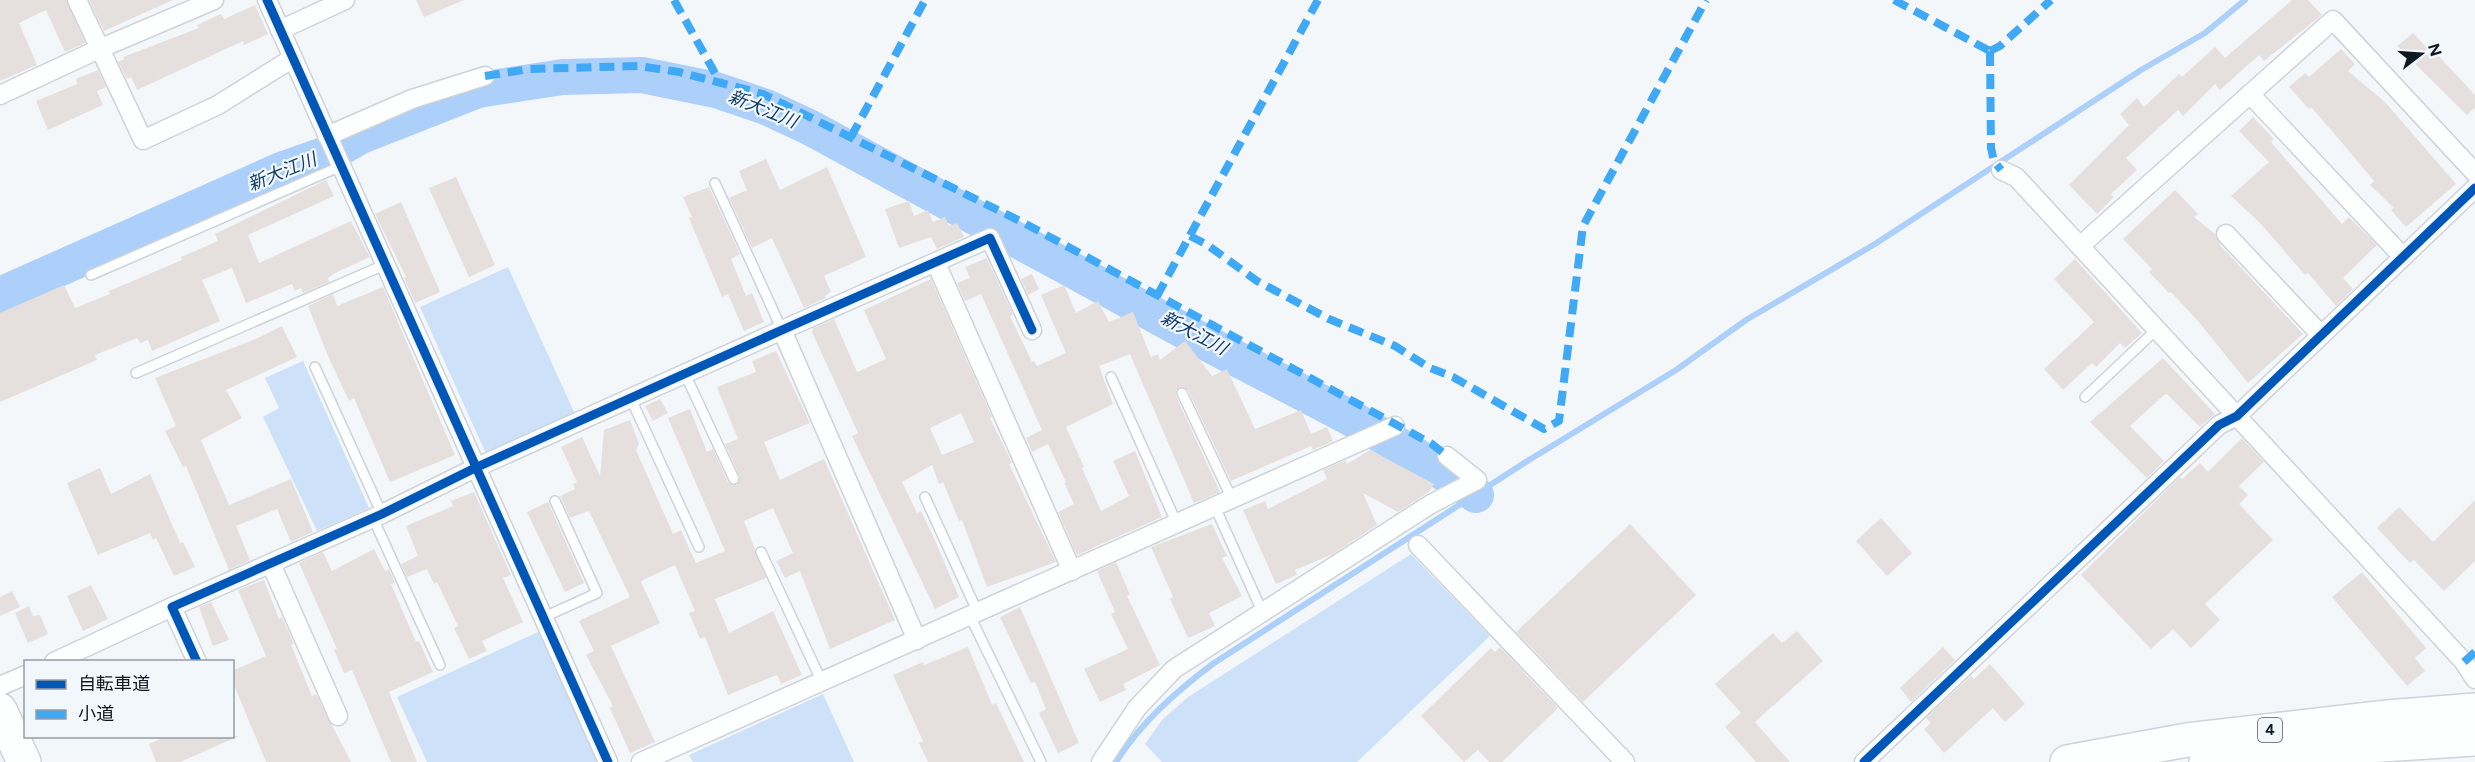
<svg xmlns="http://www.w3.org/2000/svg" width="2475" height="762" font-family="Figtree,'Noto Sans JP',sans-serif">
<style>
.green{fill:#cde2f9}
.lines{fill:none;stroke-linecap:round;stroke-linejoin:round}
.stream{stroke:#acd0f9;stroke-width:6}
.river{stroke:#acd0f9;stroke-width:36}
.building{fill:#e5e0de;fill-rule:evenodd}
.lane-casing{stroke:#cdd3d9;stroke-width:12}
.street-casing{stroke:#cdd3d9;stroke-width:21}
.highway-casing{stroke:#cdd3d9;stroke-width:36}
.lane{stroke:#fdfefe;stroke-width:9}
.street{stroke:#fdfefe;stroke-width:18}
.highway{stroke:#fdfefe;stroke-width:33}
.quiet{stroke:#3fa9f5;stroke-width:8;stroke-dasharray:15 8;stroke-linecap:butt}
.cycleway-casing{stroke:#f2f7fc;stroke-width:13}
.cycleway{stroke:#0057b8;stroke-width:9}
.labels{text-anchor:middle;stroke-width:4.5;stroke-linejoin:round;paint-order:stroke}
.shield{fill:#f2f7fc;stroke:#535a62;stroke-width:1.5}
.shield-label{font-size:15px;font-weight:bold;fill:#0f1720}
.water-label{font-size:18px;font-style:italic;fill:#113c69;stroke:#f2f7fc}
</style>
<rect width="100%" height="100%" fill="#f4f7fa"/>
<!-- green -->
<g class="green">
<path d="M508 267 575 414 487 456 420 307Z"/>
<path d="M303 361 369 508 317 531 263 417 279 408 265 378Z"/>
<path d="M1411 554 1490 636 1357 762H1162L1145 744 1162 720 1188 697Z"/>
<path d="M540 631 600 762H427L397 697Z"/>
<path d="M823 694 854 762H693L689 755Z"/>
</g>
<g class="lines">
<!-- stream -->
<path class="stream" d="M1116 762C1141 722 1177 691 1214 663L1529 460 1676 370 1746 320 1875 244 2141 70 2205 33 2245 0"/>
<!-- river -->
<path class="river" d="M0 295 281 170 335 151 361 136 478 90 563 77 642 75 716 90 766 107 809 127C934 194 1059 263 1184 331 1282 384 1385 430 1476 495"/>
</g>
<!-- building -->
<g class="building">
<path d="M0 0H66L85 43 65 52 46 10 19 23 37 65 0 81Z"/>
<path d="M89 0H173L104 31Z"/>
<path d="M416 0H464L424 17Z"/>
<path d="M2292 0H2308L2322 15 2264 61 2259 55 2220 90 2215 84 2183 116 2178 110 2126 158 2137 170 2111 194 2114 197 2097 214 2069 185 2129 125 2120 114 2137 98 2144 107 2179 74 2182 77 2215 47 2225 58Z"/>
<path d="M255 5 268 34 244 45 243 41 137 90 131 77 127 79 118 62 124 59 123 57 199 28 197 25 221 14 224 19Z"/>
<path d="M2413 33 2434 55 2436 53 2475 95V108L2467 115 2397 46Z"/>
<path d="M2341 49 2355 64 2348 71 2385 102 2456 184 2406 227 2391 210 2394 208 2370 185 2374 181 2344 145 2311 107 2309 109 2289 87 2305 73 2309 77Z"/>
<path d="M98 70 106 87 97 91 103 105 48 130 36 101 77 84 76 79Z"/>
<path d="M2253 117 2274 139 2271 142 2342 224 2349 217 2377 245 2343 278 2353 289 2336 306 2308 273 2305 275 2260 223 2231 196 2269 162 2239 131Z"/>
<path d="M766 159 780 190 827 167 866 257 824 276 831 292 825 296 826 298 804 308 772 238 752 248 729 198 747 190 739 171Z"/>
<path d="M456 177 495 265 469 277 429 188Z"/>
<path d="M326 180 334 196 248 235 259 263 351 221 370 257 335 273 328 278 329 282 303 293 301 288 295 291 292 284 246 303 232 268 202 280 220 321 152 351 148 340 140 343 137 338 95 355 97 360 0 402V313L64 285 75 308 110 294 109 291 182 260 181 257 218 241 215 234Z"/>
<path d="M709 187 740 254 731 259 746 296 752 293 764 322 744 331 728 294 722 297 689 218 692 217 683 197Z"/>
<path d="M2175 190 2198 214 2194 217 2215 234 2221 246 2303 334 2248 383 2198 321 2171 292 2169 293 2149 272 2152 269 2123 239Z"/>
<path d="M909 201 914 216 928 210 933 222 945 217 949 226 957 223 964 237 937 249 931 237 899 248 885 209Z"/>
<path d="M401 202 440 292 415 303 404 278 406 277 375 214Z"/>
<path d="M987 258 1013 315 1010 316 1032 362 1034 361 1037 366 1066 353 1041 295 1064 285 1076 313 1098 301 1109 322 1133 312 1151 357 1158 354 1160 360 1185 341 1212 376 1227 369 1255 429 1301 410 1311 434 1327 427 1333 441 1313 450 1311 446 1231 481 1188 390 1180 387 1176 390V396L1220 492 1194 503 1130 354 1099 366 1113 404 1066 427 1084 467 1082 468 1101 511 1129 496 1113 461 1135 451 1162 517 1077 555 1058 512 1074 504 1064 483 1066 482 1048 444 1032 452 1026 438 1042 430 981 294 965 301 957 283 970 278 965 267Z"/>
<path d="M2075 259 2142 333 2125 348 2120 343 2096 367 2092 363 2063 390 2044 369 2094 322 2054 279Z"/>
<path d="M1032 274 1039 289 1028 295 1021 279Z"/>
<path d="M931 279 992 417 990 418 1012 463 1009 464 1056 562 987 587 962 520 959 521 943 482 939 484 932 465 902 482 917 513 921 511 934 538 959 597 935 609 852 436 858 433 812 332 813 328 834 319 857 372 886 359 864 310ZM961 413 974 442 942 455 930 428Z"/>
<path d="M383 287 455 455 390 482 354 398 349 401 328 356 308 306 333 294 337 306Z"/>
<path d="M282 326 297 357 226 390 242 418 201 440 229 505 291 479 313 532 291 542 277 509 236 526 250 560 229 570 186 466 183 467 165 431 176 426 155 378 258 338Z"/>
<path d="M776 351 810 423 764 442 780 480 824 459 895 620 830 649 800 571 785 578 776 561 793 553 773 508 744 521 766 578 715 599 729 633 773 611 802 675 781 684 777 675 728 695 705 637 700 639 689 613 695 611 675 565 643 580 641 582 660 623 611 646 655 742 630 753 610 708 613 706 586 655 594 651 579 621 630 597 589 511 570 518 560 496 575 489 573 484 577 482 561 447 582 437 600 476 604 430 630 420 639 444 636 450 673 534 681 530 696 563 725 551 668 418 690 409 707 452 713 449 728 482 737 485 740 477 725 444 738 439 717 387 756 372 752 361Z"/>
<path d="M2163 358 2215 414 2200 427 2167 394 2164 395 2130 426 2164 461 2147 478 2090 422Z"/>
<path d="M660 399 668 413 653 421 645 406Z"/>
<path d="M2242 438 2264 462 2239 486 2248 495 2239 504 2273 540 2205 604 2220 620 2191 648 2173 629 2151 649 2081 575 2180 477 2182 479 2200 463 2208 472Z"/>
<path d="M1370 450 1434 484 1429 492 1398 512 1363 493 1377 525 1333 554 1295 570 1297 575 1276 584 1243 510 1265 501 1268 509 1327 479 1323 470 1346 460 1347 464Z"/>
<path d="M100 468 111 494 150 474 180 543 183 542 195 567 174 576 156 538 153 540 150 533 98 555 67 483Z"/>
<path d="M474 492 511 575 503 578 523 622 482 641 487 651 469 659 454 628 458 626 437 582 434 584 427 569 407 577 401 564 418 556 406 526 453 506 451 501Z"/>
<path d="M2475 500V561L2444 591 2414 560 2410 563 2377 528 2399 507 2433 542Z"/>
<path d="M548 502 584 583 565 592 527 512Z"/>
<path d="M1881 518 1912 553 1887 576 1856 541Z"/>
<path d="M1212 524 1227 556 1222 558 1242 596 1209 613 1215 626 1188 638 1170 599 1173 597 1151 547Z"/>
<path d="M1630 524 1696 595 1583 702 1516 632Z"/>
<path d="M374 549 385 571 389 569 395 583 391 584 416 642 419 641 433 672 389 692 417 762H391L352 670 344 673 334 650 337 649 299 563 323 552 332 571Z"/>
<path d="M1116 562 1130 595 1127 596 1160 665 1123 684 1126 690 1100 702 1084 669 1128 649 1111 614 1115 612 1097 571Z"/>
<path d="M2362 572 2426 648 2415 658 2425 671 2407 686 2332 597Z"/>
<path d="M264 580 279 619 282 617 294 644 291 645 312 696 316 694 351 762H266L232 680V671L266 656 238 590Z"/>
<path d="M91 585 108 619 83 631 67 596Z"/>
<path d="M12 591 20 607 0 616V597Z"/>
<path d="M211 602 229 640 213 646 199 607Z"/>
<path d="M29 606 33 616 40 615 48 634 28 643 15 613Z"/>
<path d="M1020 607 1079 743 1058 753 1039 713 1046 709 1035 682 1031 683 1000 617Z"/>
<path d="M1797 631 1823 661 1755 722 1790 762H1756L1725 727 1741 713 1715 684 1773 633 1782 643Z"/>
<path d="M968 647 992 705 996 703 1024 762H928L919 743 923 741 893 675 923 662 924 665Z"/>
<path d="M1500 647 1558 708 1502 762H1489L1478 750 1464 762 1421 716 1491 648 1495 652Z"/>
<path d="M1943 647 1955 660 1911 702 1900 688Z"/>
<path d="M1990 664 2025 704 2005 722 1993 708 1944 753 1924 729 1931 723 1926 718 1971 676 1974 679Z"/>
<path d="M167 736H239L180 762H156L149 744Z"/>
</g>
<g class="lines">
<defs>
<g id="lane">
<path d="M715 183 782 330"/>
<path d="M91 275 341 166"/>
<path d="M315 367 382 514"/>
<path d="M136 373 384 265"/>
<path d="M685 374 734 479"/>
<path d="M1111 377 1177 524"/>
<path d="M1182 393 1232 499"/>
<path d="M2085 397 2156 330"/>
<path d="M631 399 699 547"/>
<path d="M925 497 978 613"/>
<path d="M1215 507 1262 611"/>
<path d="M373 518 440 665"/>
<path d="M761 552 822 682"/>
<path d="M970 616 1041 762"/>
<path d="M542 618 597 593 555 501"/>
</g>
<g id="street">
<path d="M77 0 143 140 218 105 293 58"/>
<path d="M267 0 608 762"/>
<path d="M280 30 345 0"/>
<path d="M0 95 99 49 214 0"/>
<path d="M327 136 412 99 485 76"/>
<path d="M2001 170 2016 177 2464 662 2475 679"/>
<path d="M2226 234 2321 335"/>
<path d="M2080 246 2250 94"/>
<path d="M2403 257 2250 94 2333 20 2475 173"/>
<path d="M936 263 1072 571"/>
<path d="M782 330 917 640"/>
<path d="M1418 545 1625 762"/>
<path d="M271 564 338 716"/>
<path d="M54 662 172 607"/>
<path d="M197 662 172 607 382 514 475 468 782 330 990 238 1032 330"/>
<path d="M0 686 26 675"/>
<path d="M641 762 1395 426"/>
<path d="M1101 762 1137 708 1174 669 1431 504 1477 480 1447 456"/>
<path d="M1864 762 2219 425 2237 416 2475 188"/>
</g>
<g id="highway">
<path d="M0 710 24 762"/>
<path d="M2067 762 2187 740 2387 717 2475 710"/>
<path d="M2206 762 2274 752 2475 739"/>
</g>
</defs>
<!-- lane casing -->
<use href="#lane" class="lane-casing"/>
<!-- street casing -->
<use href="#street" class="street-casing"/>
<!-- highway casing -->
<use href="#highway" class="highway-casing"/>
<!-- lane -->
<use href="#lane" class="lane"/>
<!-- street -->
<use href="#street" class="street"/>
<!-- highway -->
<use href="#highway" class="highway"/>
<!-- quiet -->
<g class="quiet">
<path d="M674 0 720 82"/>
<path d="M1894 0 1990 51"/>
<path d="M1990 51 1991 148 1994 161 2001 170"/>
<path d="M1990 51 2000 46 2051 0"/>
<path d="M485 76 530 69 638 66 679 72 763 94 1024 223 1432 444 1447 456"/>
<path d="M851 137 925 0"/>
<path d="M1190 236 1206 244 1257 281 1329 319 1395 346 1430 368 1453 377 1544 429 1559 421 1583 226 1706 0"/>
<path d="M1157 296 1318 0"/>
<path d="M2464 662 2475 652"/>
</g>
<defs>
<g id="cycleway">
<path d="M267 0 608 762"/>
<path d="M197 662 172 607 382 514 475 468 782 330 990 238 1032 330"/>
<path d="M1864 762 2219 425 2237 416 2475 188"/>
</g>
</defs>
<!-- cycleway casing -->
<use href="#cycleway" class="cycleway-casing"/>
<!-- cycleway -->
<use href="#cycleway" class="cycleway"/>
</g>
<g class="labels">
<!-- shield labels -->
<rect class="shield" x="2258" y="718" width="24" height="24" rx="4.5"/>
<g class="shield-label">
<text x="2270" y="735">4</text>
</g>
<!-- water labels -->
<g class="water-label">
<text transform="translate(763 109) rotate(22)" y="6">新大江川</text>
<text transform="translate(282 172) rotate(-22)" y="6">新大江川</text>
<text transform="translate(1194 333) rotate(28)" y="6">新大江川</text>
</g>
</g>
<!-- legend -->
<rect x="24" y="660" width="210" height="78" fill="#f2f7fc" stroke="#979da4" stroke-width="1.5"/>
<rect x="36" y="680" width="30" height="9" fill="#0057b8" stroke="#979da4" stroke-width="1.5"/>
<text x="78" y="690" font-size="18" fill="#0f1720">自転車道</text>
<rect x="36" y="710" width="30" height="9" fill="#3fa9f5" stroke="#979da4" stroke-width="1.5"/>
<text x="78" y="720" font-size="18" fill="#0f1720">小道</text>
<!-- north arrow -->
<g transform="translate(2421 54) rotate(73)" stroke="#f2f7fc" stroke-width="4.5" paint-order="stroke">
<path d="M0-4.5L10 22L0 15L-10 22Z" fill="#0f1720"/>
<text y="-9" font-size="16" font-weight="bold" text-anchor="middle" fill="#0f1720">N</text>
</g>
</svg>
